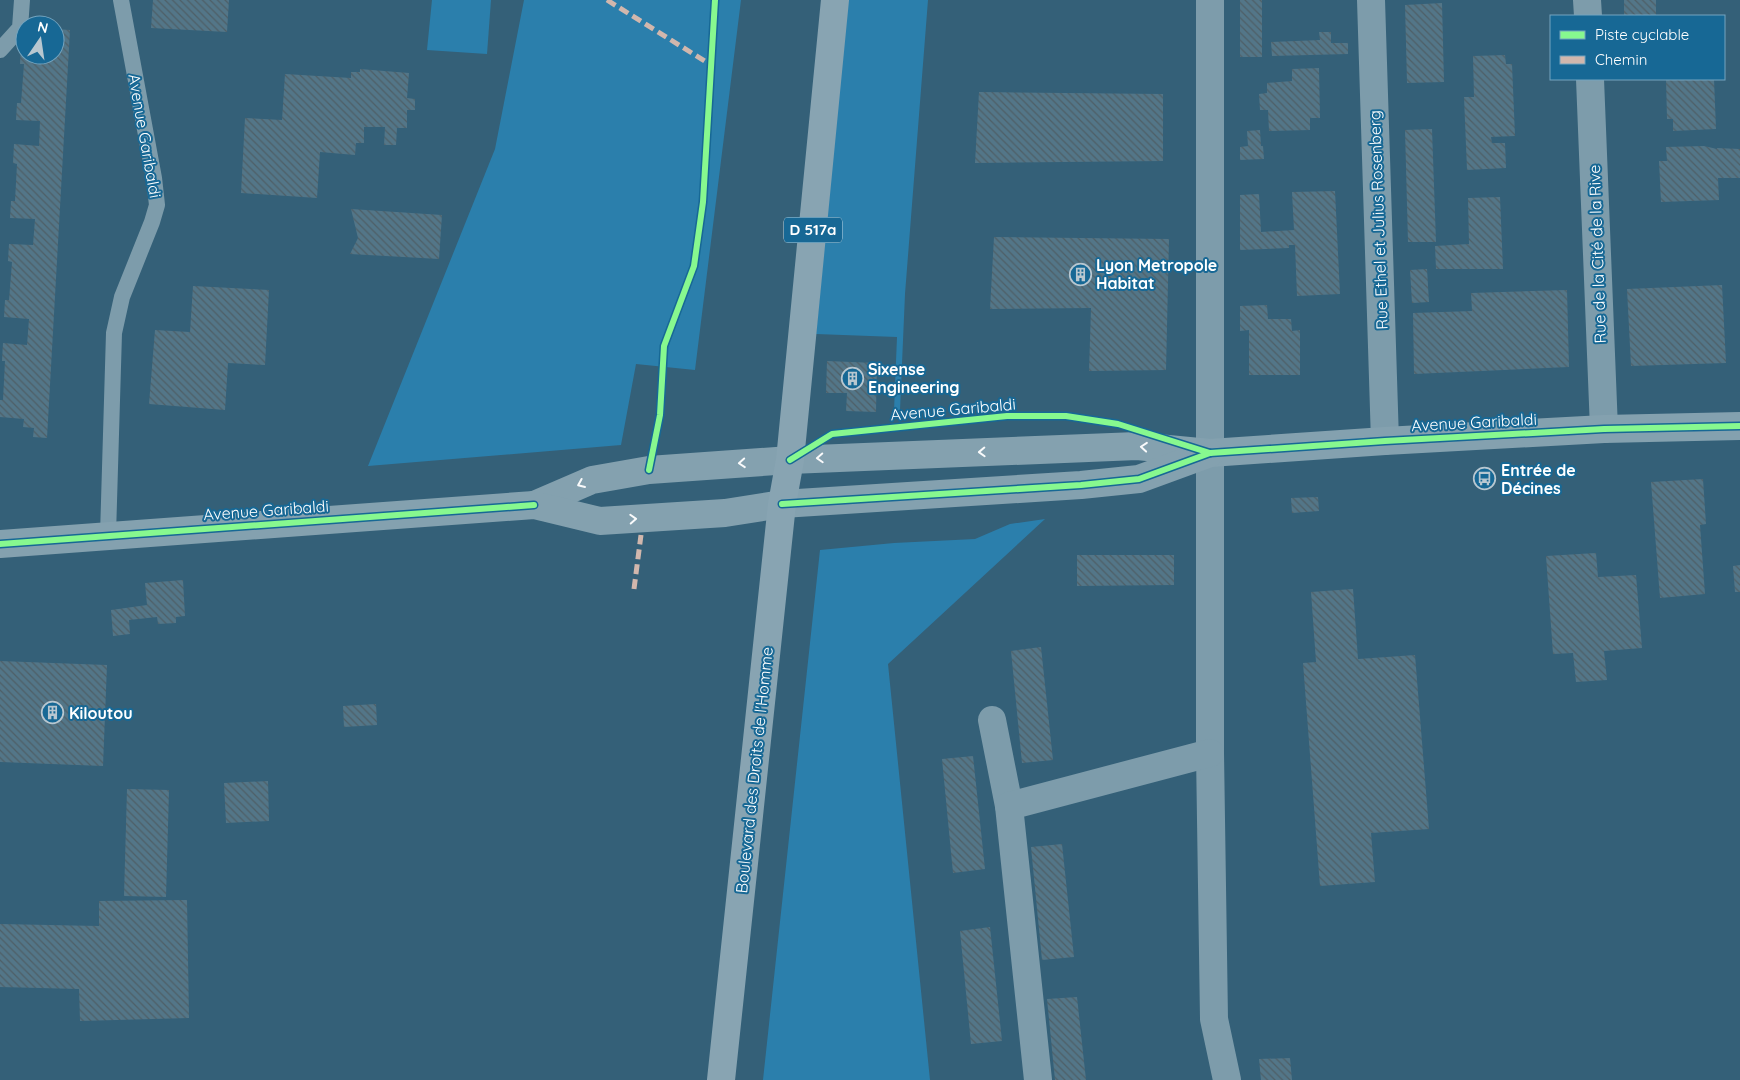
<svg xmlns="http://www.w3.org/2000/svg" width="1740" height="1080" font-family="Quicksand,sans-serif">
<style>
.grass{fill:#2b7fac}
.building{fill:url(#building-back-hatch)}
.lines{fill:none;stroke-linecap:round;stroke-linejoin:round}
.service{stroke:#7d9cab;stroke-width:16}
.minor{stroke:#7d9cab;stroke-width:28}
.secondary{stroke:#84a1af;stroke-width:28}
.primary{stroke:#88a4b2;stroke-width:28}
.quiet{stroke:#d1b7ad;stroke-width:5;stroke-dasharray:10 5;stroke-linecap:butt}
.cycleway-casing{stroke:#176895;stroke-width:9}
.cycleway{stroke:#87f88f;stroke-width:6}
.oneway{stroke:#f9fafb}
.labels{text-anchor:middle;stroke-width:4;stroke-linejoin:round;paint-order:stroke}
.shield{fill:#176895;stroke:#b9d2df;stroke-width:1}
.shield-label{font-size:15px;font-weight:bold;fill:#fff}
.street-label{font-size:16px;fill:#fff;stroke:#176895}
.poi-label{font-size:16px;font-weight:bold;fill:#fff;stroke:#176895;text-anchor:start}
</style>
<defs>
<pattern id="building-back-hatch" width="6" height="6" patternUnits="userSpaceOnUse" patternTransform="scale(1.25)"><rect width="6" height="6" fill="#537688"/><path d="M-1 5l2 2M0 0l6 6M5-1l2 2" fill="none" stroke="#4f5f67"/></pattern>
</defs>
<rect width="100%" height="100%" fill="#346078"/>
<!-- grass -->
<g class="grass">
<path d="M432 0H491L487 54 427 50Z"/>
<path d="M524 0H741L695 370 636 364 621 445 368 466 495 149Z"/>
<path d="M848 0H928L905 294 900 410 894 411 897 337 816 334Z"/>
<path d="M1045 519 888 664 930 1080H763L820 550 894 543 975 539 1010 524Z"/>
</g>
<!-- building -->
<g class="building">
<path d="M153 0H229L227 32 151 28Z"/>
<rect x="1240" y="0" width="22" height="57"/>
<rect x="1624" y="0" width="32" height="16"/>
<path d="M1442 3 1444 82 1407 83 1405 5Z"/>
<path d="M56 29 70 30 47 438 33 437 34 428 23 427 24 419 0 417V400H3L5 361H2L3 343 27 345 29 319 4 317 5 300H9L12 262 8 261 9 244 33 245 35 219 10 218 11 201H15L17 164 13 163 14 144 39 146 40 121 16 120 17 103H21L24 64H20L21 46H25V55H55Z"/>
<path d="M1319 32H1331V43H1348V54L1272 56 1271 42 1320 40Z"/>
<path d="M1505 55 1506 64H1512L1515 136 1491 137 1492 143H1505L1506 168 1467 170 1464 97H1474L1473 56Z"/>
<path d="M1319 68 1320 118H1310V130L1269 131 1268 110H1260L1259 94 1267 93V83L1292 81V69Z"/>
<path d="M360 69 409 73 407 98 415 99V110H407V128H397L396 145H384L385 127H364V143H356L355 155 320 152 317 198 241 193 245 118 282 120 285 74 351 78V72H360Z"/>
<path d="M1666 79H1714L1716 129 1673 131V119H1667Z"/>
<path d="M979 92 1163 94V161L975 163Z"/>
<path d="M1432 129 1436 242H1408L1405 130Z"/>
<path d="M1260 130 1261 146H1263L1264 159 1240 160V147L1248 146 1247 131Z"/>
<path d="M1704 146 1717 149V148L1740 149V178H1718L1719 200 1661 202 1659 161H1667L1666 147Z"/>
<path d="M1335 191 1340 294 1297 296 1295 245H1289V248L1240 250V195L1259 194 1261 232 1294 230 1292 192Z"/>
<path d="M1500 197 1503 269H1436L1435 246 1469 244 1468 198Z"/>
<path d="M351 209 442 215 439 259 350 254 358 238Z"/>
<path d="M994 237 1169 239 1166 370 1089 371 1091 308 990 309Z"/>
<path d="M1427 269 1429 302 1412 303 1410 270Z"/>
<path d="M1722 285 1726 363 1631 366 1627 289Z"/>
<path d="M193 286 269 290 265 365 228 363 225 410 149 404 155 330 190 332Z"/>
<path d="M1567 290 1569 367 1414 374 1413 313 1472 311 1471 293Z"/>
<path d="M1267 305 1268 319H1291L1292 331 1300 330V375H1249V330L1240 331V306Z"/>
<path d="M827 361 877 363 876 412 846 411 847 393H826Z"/>
<path d="M1703 479 1706 524 1700 525 1705 594 1660 598 1651 482Z"/>
<path d="M1318 497 1319 511 1292 513 1291 498Z"/>
<path d="M1596 553 1598 577 1636 575 1642 648 1604 651 1607 680 1576 682 1573 653 1553 654 1546 556Z"/>
<path d="M1077 555H1174V585L1077 586Z"/>
<path d="M1740 565V592H1735L1733 566Z"/>
<path d="M183 580 185 616 176 617V623L158 624 157 617 129 620 130 634 113 636 111 610 147 605 145 583Z"/>
<path d="M1353 589 1358 659 1415 655 1429 829 1371 833 1375 882 1320 886 1303 663 1316 662 1311 592Z"/>
<path d="M1041 647 1053 760 1022 763 1011 651Z"/>
<path d="M0 661 107 665 103 766 0 762Z"/>
<path d="M376 704 377 725 344 727 343 706Z"/>
<path d="M973 756 985 869 953 873 942 759Z"/>
<path d="M268 781 269 821 226 823 224 783Z"/>
<path d="M127 789 169 790 166 897 124 896Z"/>
<path d="M1062 844 1074 957 1042 960 1031 847Z"/>
<path d="M187 900 189 1018 80 1021 79 989 0 987V924L99 926V901Z"/>
<path d="M990 927 1002 1041 971 1044 960 931Z"/>
<path d="M1077 997 1086 1080H1055L1047 999Z"/>
<path d="M1290 1058 1292 1080H1261L1259 1059Z"/>
</g>
<g class="lines">
<!-- service -->
<g class="service">
<path d="M0 50 20 28 22 0"/>
<path d="M108 535 114 333 122 297 152 222 157 205 154 178 121 0"/>
</g>
<!-- minor -->
<g class="minor">
<path d="M1210 0V753L1214 1019 1227 1080"/>
<path d="M1371 0 1385 441"/>
<path d="M1587 0 1588 16"/>
<path d="M1590 79 1604 429"/>
<path d="M992 720 1009 806"/>
<path d="M1038 1080 1009 806 1210 753"/>
</g>
<!-- secondary -->
<g class="secondary">
<path d="M534 505 592 480 649 470 790 460 1137 446 1210 453 1385 441 1604 429 1740 426"/>
<path d="M0 544 534 505 600 521 725 513 782 504 1081 485 1139 479 1210 453"/>
</g>
<!-- primary -->
<path class="primary" d="M721 1080 782 504 790 460 835 0"/>
<!-- quiet -->
<g class="quiet">
<path d="M607 0 711 65"/>
<path d="M634 589 641 535"/>
</g>
<defs>
<g id="cycleway">
<path d="M790 460 832 434 1007 416H1066L1118 424 1210 453"/>
<path d="M649 470 660 415 664 346 694 266 703 202 715 0"/>
<path d="M782 504 1081 485 1139 479 1210 453 1385 441 1604 429 1740 426"/>
<path d="M0 544 534 505"/>
</g>
</defs>
<!-- cycleway casing -->
<use href="#cycleway" class="cycleway-casing"/>
<!-- cycleway -->
<use href="#cycleway" class="cycleway"/>
</g>
<!-- one-way arrows -->
<defs><path id="oneway-chevron" d="M-2-3.5L2.5 0L-2 3.5" fill="none" stroke-width="1.6" stroke-linecap="round" stroke-linejoin="round" transform="scale(1.25)"/></defs>
<g class="oneway">
<use href="#oneway-chevron" transform="translate(1144 447) rotate(-175)"/>
<use href="#oneway-chevron" transform="translate(982 452) rotate(178)"/>
<use href="#oneway-chevron" transform="translate(820 458) rotate(177)"/>
<use href="#oneway-chevron" transform="translate(742 463) rotate(176)"/>
<use href="#oneway-chevron" transform="translate(581 484) rotate(157)"/>
<use href="#oneway-chevron" transform="translate(633 519) rotate(-3)"/>
</g>
<!-- icons -->
<defs>
<symbol id="building-ring" viewBox="-11 -11 22 22"><circle r="9.5" fill="#176895" stroke="#b8c7d0" stroke-width="1.5"/><path d="M-4-6H4V6H1V3H-1V6H-4ZM-2.5-4.3h1.7v1.8h-1.7ZM.8-4.3h1.7v1.8H.8ZM-2.5-1h1.7V.8h-1.7ZM.8-1h1.7V.8H.8Z" fill="#b8c7d0"/></symbol>
<symbol id="bus-ring" viewBox="-11 -11 22 22"><circle r="9.5" fill="#176895" stroke="#b8c7d0" stroke-width="1.5"/><path d="M-5-6H5V4H4V6H2V4H-2V6H-4V4H-5ZM-3.5-4V0h7V-4ZM-3.5 1.2v1.5H-2V1.2ZM2 1.2v1.5H3.5V1.2Z" fill="#b8c7d0"/></symbol>
</defs>
<g fill-rule="evenodd">
<use href="#building-ring" x="1068" y="262" width="25" height="25"/>
<use href="#building-ring" x="840" y="366" width="25" height="25"/>
<use href="#bus-ring" x="1472" y="466" width="25" height="25"/>
<use href="#building-ring" x="40" y="700" width="25" height="25"/>
</g>
<g class="labels">
<!-- shield labels -->
<rect class="shield" x="784" y="217.5" width="58" height="25" rx="4"/>
<g class="shield-label">
<text x="813" y="235">D 517a</text>
</g>
<!-- street labels -->
<g class="street-label">
<text transform="translate(145 136) rotate(80)" y="6">Avenue Garibaldi</text>
<text transform="translate(1378 220) rotate(-92)" y="6">Rue Ethel et Julius Rosenberg</text>
<text transform="translate(1597 254) rotate(-92)" y="6">Rue de la Cité de la Rive</text>
<text transform="translate(953 409) rotate(-5)" y="6">Avenue Garibaldi</text>
<text transform="translate(1474 422) rotate(-3)" y="6">Avenue Garibaldi</text>
<text transform="translate(266 510) rotate(-4)" y="6">Avenue Garibaldi</text>
<text transform="translate(754 770) rotate(-84)" y="6">Boulevard des Droits de l'Homme</text>
</g>
<!-- poi labels -->
<g class="poi-label">
<text x="1096" y="271">Lyon Metropole<tspan x="1096" dy="18">Habitat</tspan></text>
<text x="868" y="375">Sixense<tspan x="868" dy="18">Engineering</tspan></text>
<text x="1501" y="476">Entrée de<tspan x="1501" dy="18">Décines</tspan></text>
<text x="69" y="719">Kiloutou</text>
</g>
</g>
<!-- legend -->
<rect x="1550" y="15" width="175" height="65" fill="#176895" stroke="#74a4bf"/>
<rect x="1560" y="31" width="25" height="8" fill="#87f88f" stroke="#74a4bf"/>
<text x="1595" y="40" font-size="15" fill="#ffffff">Piste cyclable</text>
<rect x="1560" y="56" width="25" height="8" fill="#d1b7ad" stroke="#74a4bf"/>
<text x="1595" y="65" font-size="15" fill="#ffffff">Chemin</text>
<!-- north arrow -->
<g transform="translate(40 40) rotate(13)"><circle r="24" fill="#176895" stroke="#74a4bf"/>
<path d="M0-4L9 19L0 12L-9 19Z" fill="#b8c7d0"/>
<text y="-8" font-size="14" font-weight="bold" text-anchor="middle" fill="#ffffff">N</text>
</g>
</svg>
